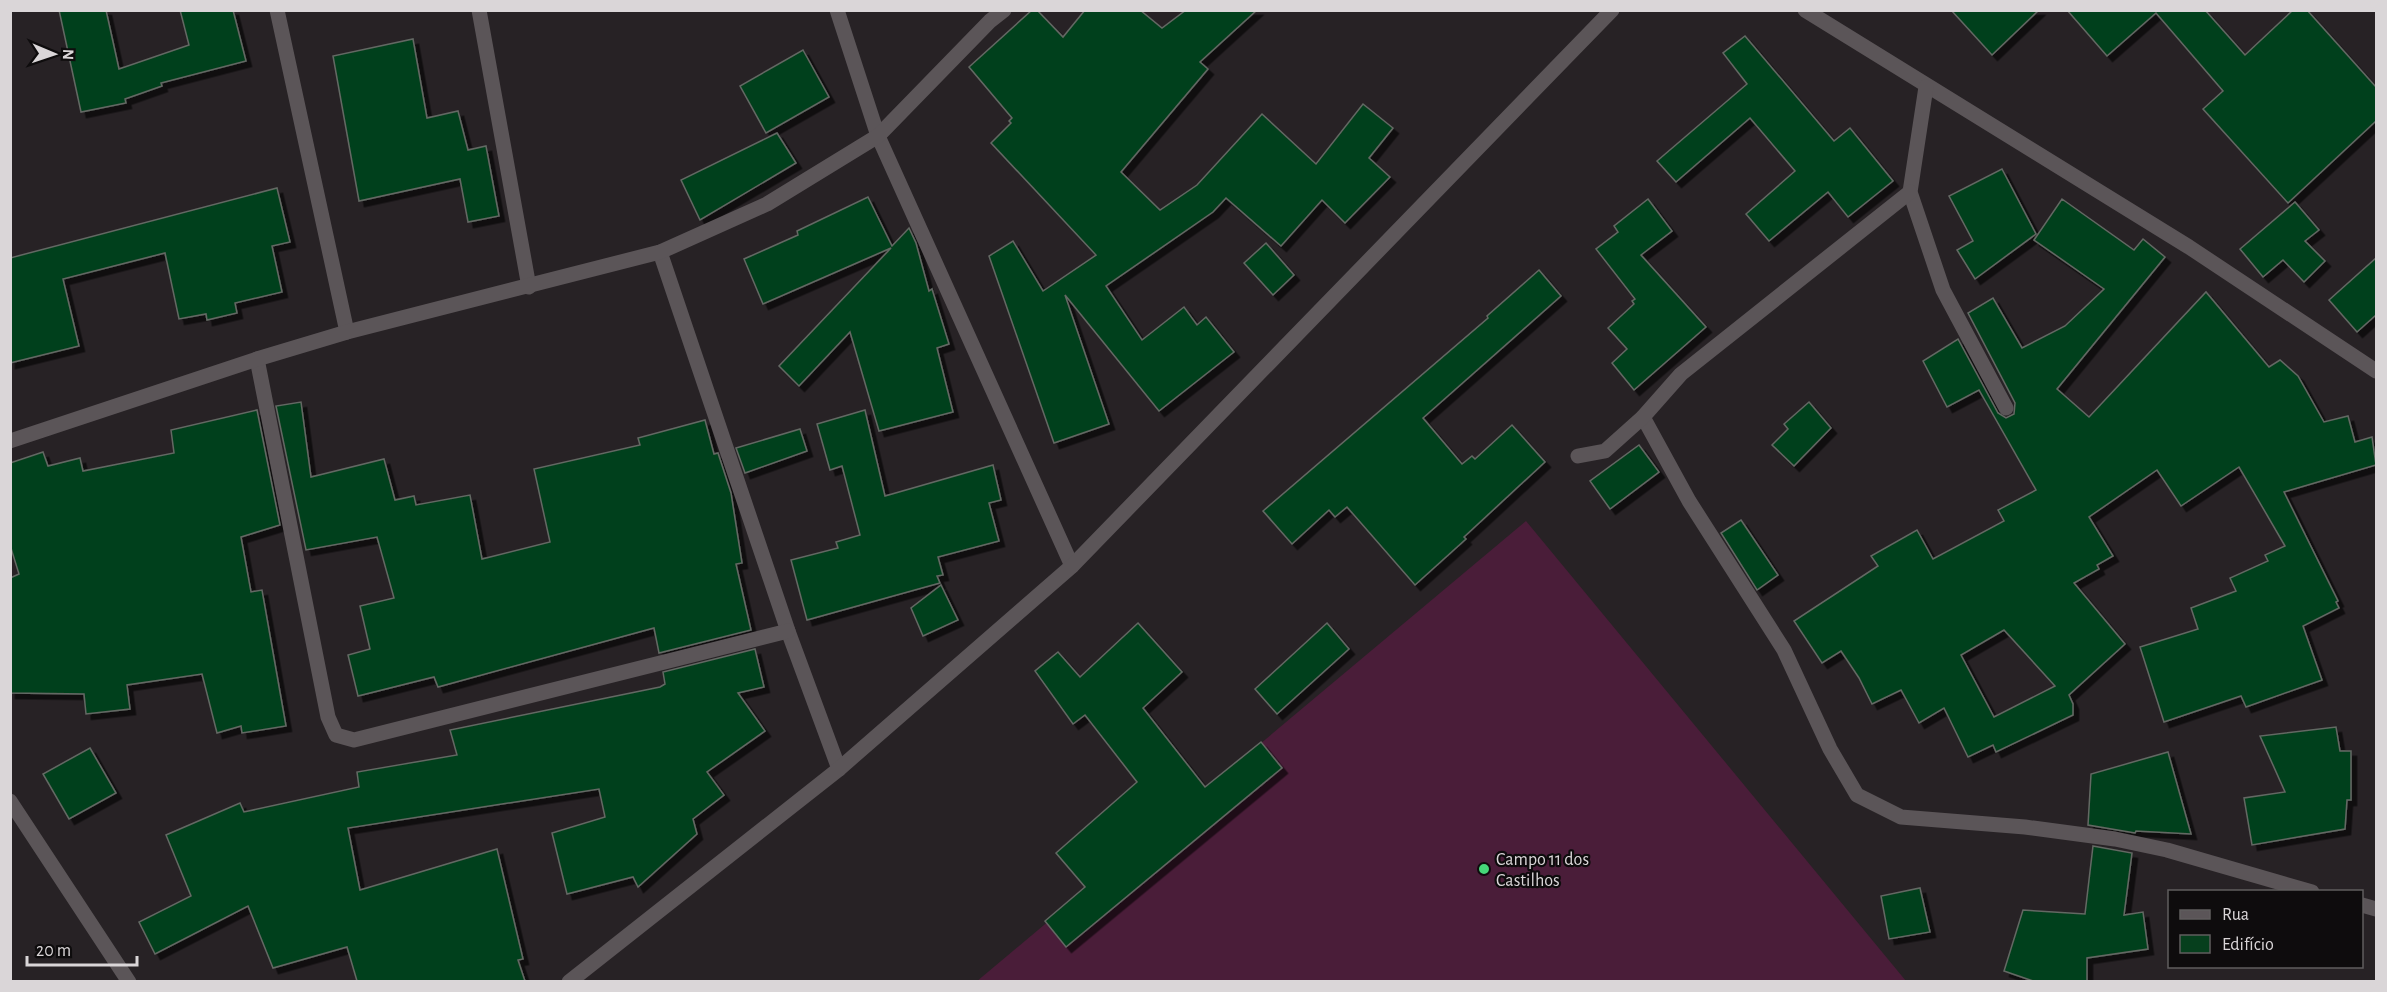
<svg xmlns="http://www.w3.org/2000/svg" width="2387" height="992" font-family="'Alegreya Sans',sans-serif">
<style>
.grass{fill:#4a1d39}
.building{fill:#063f1d;stroke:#636964;stroke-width:1.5;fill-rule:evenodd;filter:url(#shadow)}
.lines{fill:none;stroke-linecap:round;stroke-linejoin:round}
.minor{stroke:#5b5558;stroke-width:15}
.poi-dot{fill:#46d779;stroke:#0e0c0d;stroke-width:2}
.labels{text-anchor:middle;stroke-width:4.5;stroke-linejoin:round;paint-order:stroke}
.poi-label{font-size:18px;fill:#dad6d8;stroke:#0e0c0d;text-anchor:start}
</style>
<defs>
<filter id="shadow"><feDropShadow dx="5.5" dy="5.5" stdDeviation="0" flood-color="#0009"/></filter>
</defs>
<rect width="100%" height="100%" fill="#272225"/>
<!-- grass -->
<path class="grass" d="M1526 521 1906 981 976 982Z"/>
<!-- building -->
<g class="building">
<path d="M59 10H106L119 69 189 45 180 10H233L246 61 161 83 162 86 125 99 126 103 81 112Z"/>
<path d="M1032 10H1037L1063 37 1085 10H1140L1162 28 1186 10H1257L1200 62 1208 69 1121 172 1160 210 1197 185 1262 114 1316 164 1363 104 1393 128 1369 158 1390 177 1345 223 1322 200 1281 246 1226 198 1213 212 1106 286 1142 340 1184 307 1197 325 1206 317 1234 352 1159 411 1065 295 1109 424 1054 443 989 256 1013 241 1043 291 1096 255 991 143 1011 123 1009 121 1012 118 969 67Z"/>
<path d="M1951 10H2039L1992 55Z"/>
<path d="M2067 10H2205L2245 55 2293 10H2307L2376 87V121L2288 203 2203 109 2223 91 2156 13 2107 56Z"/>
<path d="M1745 36 1834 141 1850 128 1893 181 1848 217 1828 192 1769 241 1746 214 1795 171 1750 118 1676 182 1657 161 1747 84 1723 53Z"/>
<path d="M413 39 427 118 458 111 468 150 486 146 499 216 468 222 460 179 359 201 333 56Z"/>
<path d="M803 50 829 97 766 133 740 86Z"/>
<path d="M777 133 796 163 700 220 681 180Z"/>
<path d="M2002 169 2036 234 1975 279 1957 250 1973 241 1949 196Z"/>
<path d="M277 188 290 242 272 246 282 292 235 303 237 313 207 320 206 314 179 319 165 253 63 279 79 346 10 363V258Z"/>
<path d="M868 197 892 246 909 228 916 243 929 291 932 289 949 344 937 348 953 412 879 431 850 332 799 386 779 366 891 248 763 304 744 259 798 235 797 231Z"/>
<path d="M1648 199 1672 231 1641 255 1706 327 1634 390 1612 363 1627 349 1608 328 1634 304 1632 301 1635 299 1596 249 1618 232 1614 226Z"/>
<path d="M2062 199 2134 250 2143 239 2165 257 2057 389 2089 417 2206 292 2269 367 2280 360 2298 376 2324 422 2348 416 2355 442 2372 437 2376 465 2284 492 2338 601 2336 602 2339 608 2303 626 2322 680 2246 707 2241 696 2164 722 2140 647 2198 629 2191 608 2236 591 2230 578 2268 561 2265 555 2285 546 2239 467 2181 506 2157 470 2089 517 2113 556 2097 565 2099 569 2074 583 2125 644 2069 695 2073 704V715L1996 752 1993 745 1968 757 1944 708 1919 723 1901 690 1872 704 1859 678 1841 651 1822 663 1794 621 1878 566 1871 556 1917 530 1933 559 2004 521 1998 510 2036 490 1979 390 1947 407 1923 361 1958 339 1998 413 2006 418 2014 414 2015 403 1968 313 1993 298 2022 348 2065 326 2104 289 2034 240ZM2004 630 2055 686 1994 717 1961 655Z"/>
<path d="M2295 202 2319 230 2305 241 2325 261 2304 282 2283 260 2263 277 2240 249Z"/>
<path d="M1266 243 1294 275 1273 295 1244 263Z"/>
<path d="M2376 258V315L2357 332 2329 300Z"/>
<path d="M1539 270 1561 296 1423 418 1462 464 1472 456 1475 459 1512 425 1545 462 1464 537 1466 539 1415 585 1347 507 1335 517 1329 510 1292 544 1263 511 1488 318 1487 316Z"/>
<path d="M301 402 311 477 384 459 395 500 414 496 416 505 470 495 482 559 550 542 534 469 640 445 638 438 705 420 714 454 718 453 731 493 742 563 736 564 751 630 659 653 654 628 438 687 434 677 358 696 348 655 370 649 360 606 394 598 377 537 306 550 276 406Z"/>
<path d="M1809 402 1831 428 1794 466 1772 445 1788 429 1784 424Z"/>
<path d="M257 410 280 525 241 537 251 592 262 590 286 726 242 733 241 726 217 733 202 674 127 685 130 709 86 714 84 694 10 693V578L19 574 10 545V463L43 452 48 466 80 458 83 471 174 453 171 430Z"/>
<path d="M865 410 885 496 993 465 1001 500 989 503 999 541 938 557 943 575 937 576 940 583 807 620 791 560 838 548 836 542 860 535 842 466 830 470 817 424Z"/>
<path d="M800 429 807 451 745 473 736 448Z"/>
<path d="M1639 445 1659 472 1610 509 1590 481Z"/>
<path d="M1741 520 1778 575 1757 590 1721 533Z"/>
<path d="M941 585 958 620 923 636 911 608Z"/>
<path d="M1138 623 1182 672 1143 708 1205 787 1261 742 1282 768 1066 947 1045 921 1085 887 1056 853 1137 782 1085 715 1073 724 1035 671 1058 652 1080 677Z"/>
<path d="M1327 623 1349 649 1277 714 1255 689Z"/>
<path d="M755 649 764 687 738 693 765 731 707 772 724 795 693 819 697 834 638 887 633 877 567 894 552 833 605 817 599 789 348 828 360 890 497 849 523 959 518 960 525 981H357L347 947 273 968 248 906 155 954 139 922 191 896 166 835 240 803 244 812 359 787 357 772 457 755 450 730 660 687 665 684 663 672Z"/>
<path d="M2336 727 2340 751H2351V800H2347L2345 829 2252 845 2244 798 2285 792 2260 736Z"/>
<path d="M90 748 116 793 69 819 43 774Z"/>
<path d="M2168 752 2191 834 2136 831 2135 833 2088 825 2091 774Z"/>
<path d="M2093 846 2132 853 2124 915 2143 912 2148 949 2087 958V981H2033L2004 971 2023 910 2085 914Z"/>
<path d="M1920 888 1930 932 1889 939 1881 896Z"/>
</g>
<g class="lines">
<!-- minor -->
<g class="minor">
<path d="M277 10 347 332"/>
<path d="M479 10 529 287"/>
<path d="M837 10 878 136 1072 566"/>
<path d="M1805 10 2189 247 2376 371"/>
<path d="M1926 87 1910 192 1943 290 2006 408"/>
<path d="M660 252 788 631 839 769"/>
<path d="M257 359 328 717 336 735 354 740 788 631"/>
<path d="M1643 417 1689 501 1784 650 1830 749 1857 795 1901 817 2025 827 2115 839 2167 850 2312 892"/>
<path d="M10 441 257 359 347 332 660 252 767 204 878 136 990 21 1004 10"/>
<path d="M1578 456 1605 451 1643 417 1681 374 1910 192"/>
<path d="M10 801 129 982"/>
<path d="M2362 905 2376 909"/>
<path d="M569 982 839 769 1072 566 1612 10"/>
</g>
</g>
<!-- markers -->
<circle class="poi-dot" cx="1484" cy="869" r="6"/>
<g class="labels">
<!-- poi labels -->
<g class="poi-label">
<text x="1496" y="865">Campo 11 dos<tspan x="1496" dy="21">Castilhos</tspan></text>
</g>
</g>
<!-- border -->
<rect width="2387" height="992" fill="none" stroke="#dad6d8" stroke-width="24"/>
<!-- legend -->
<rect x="2168" y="890" width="195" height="78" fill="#0e0c0d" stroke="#605d5e" stroke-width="1.5"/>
<rect x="2180" y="910" width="30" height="9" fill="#5b5558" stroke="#605d5e" stroke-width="1.5"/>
<text x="2222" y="920" font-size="18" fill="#dad6d8">Rua</text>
<rect x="2180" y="935" width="30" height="18" fill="#063f1d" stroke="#605d5e" stroke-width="1.5"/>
<text x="2222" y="950" font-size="18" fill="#dad6d8">Edifício</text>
<!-- north arrow -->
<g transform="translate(54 54) rotate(92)" stroke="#0e0c0d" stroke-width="4.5" paint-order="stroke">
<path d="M0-4.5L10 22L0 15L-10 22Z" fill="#dad6d8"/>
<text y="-9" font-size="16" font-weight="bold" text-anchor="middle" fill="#dad6d8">N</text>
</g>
<!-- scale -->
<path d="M27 956v9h110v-9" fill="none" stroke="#dad6d8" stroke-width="3"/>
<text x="36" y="956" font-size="18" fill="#dad6d8" stroke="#0e0c0d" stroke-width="4.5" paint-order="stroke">20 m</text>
</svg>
